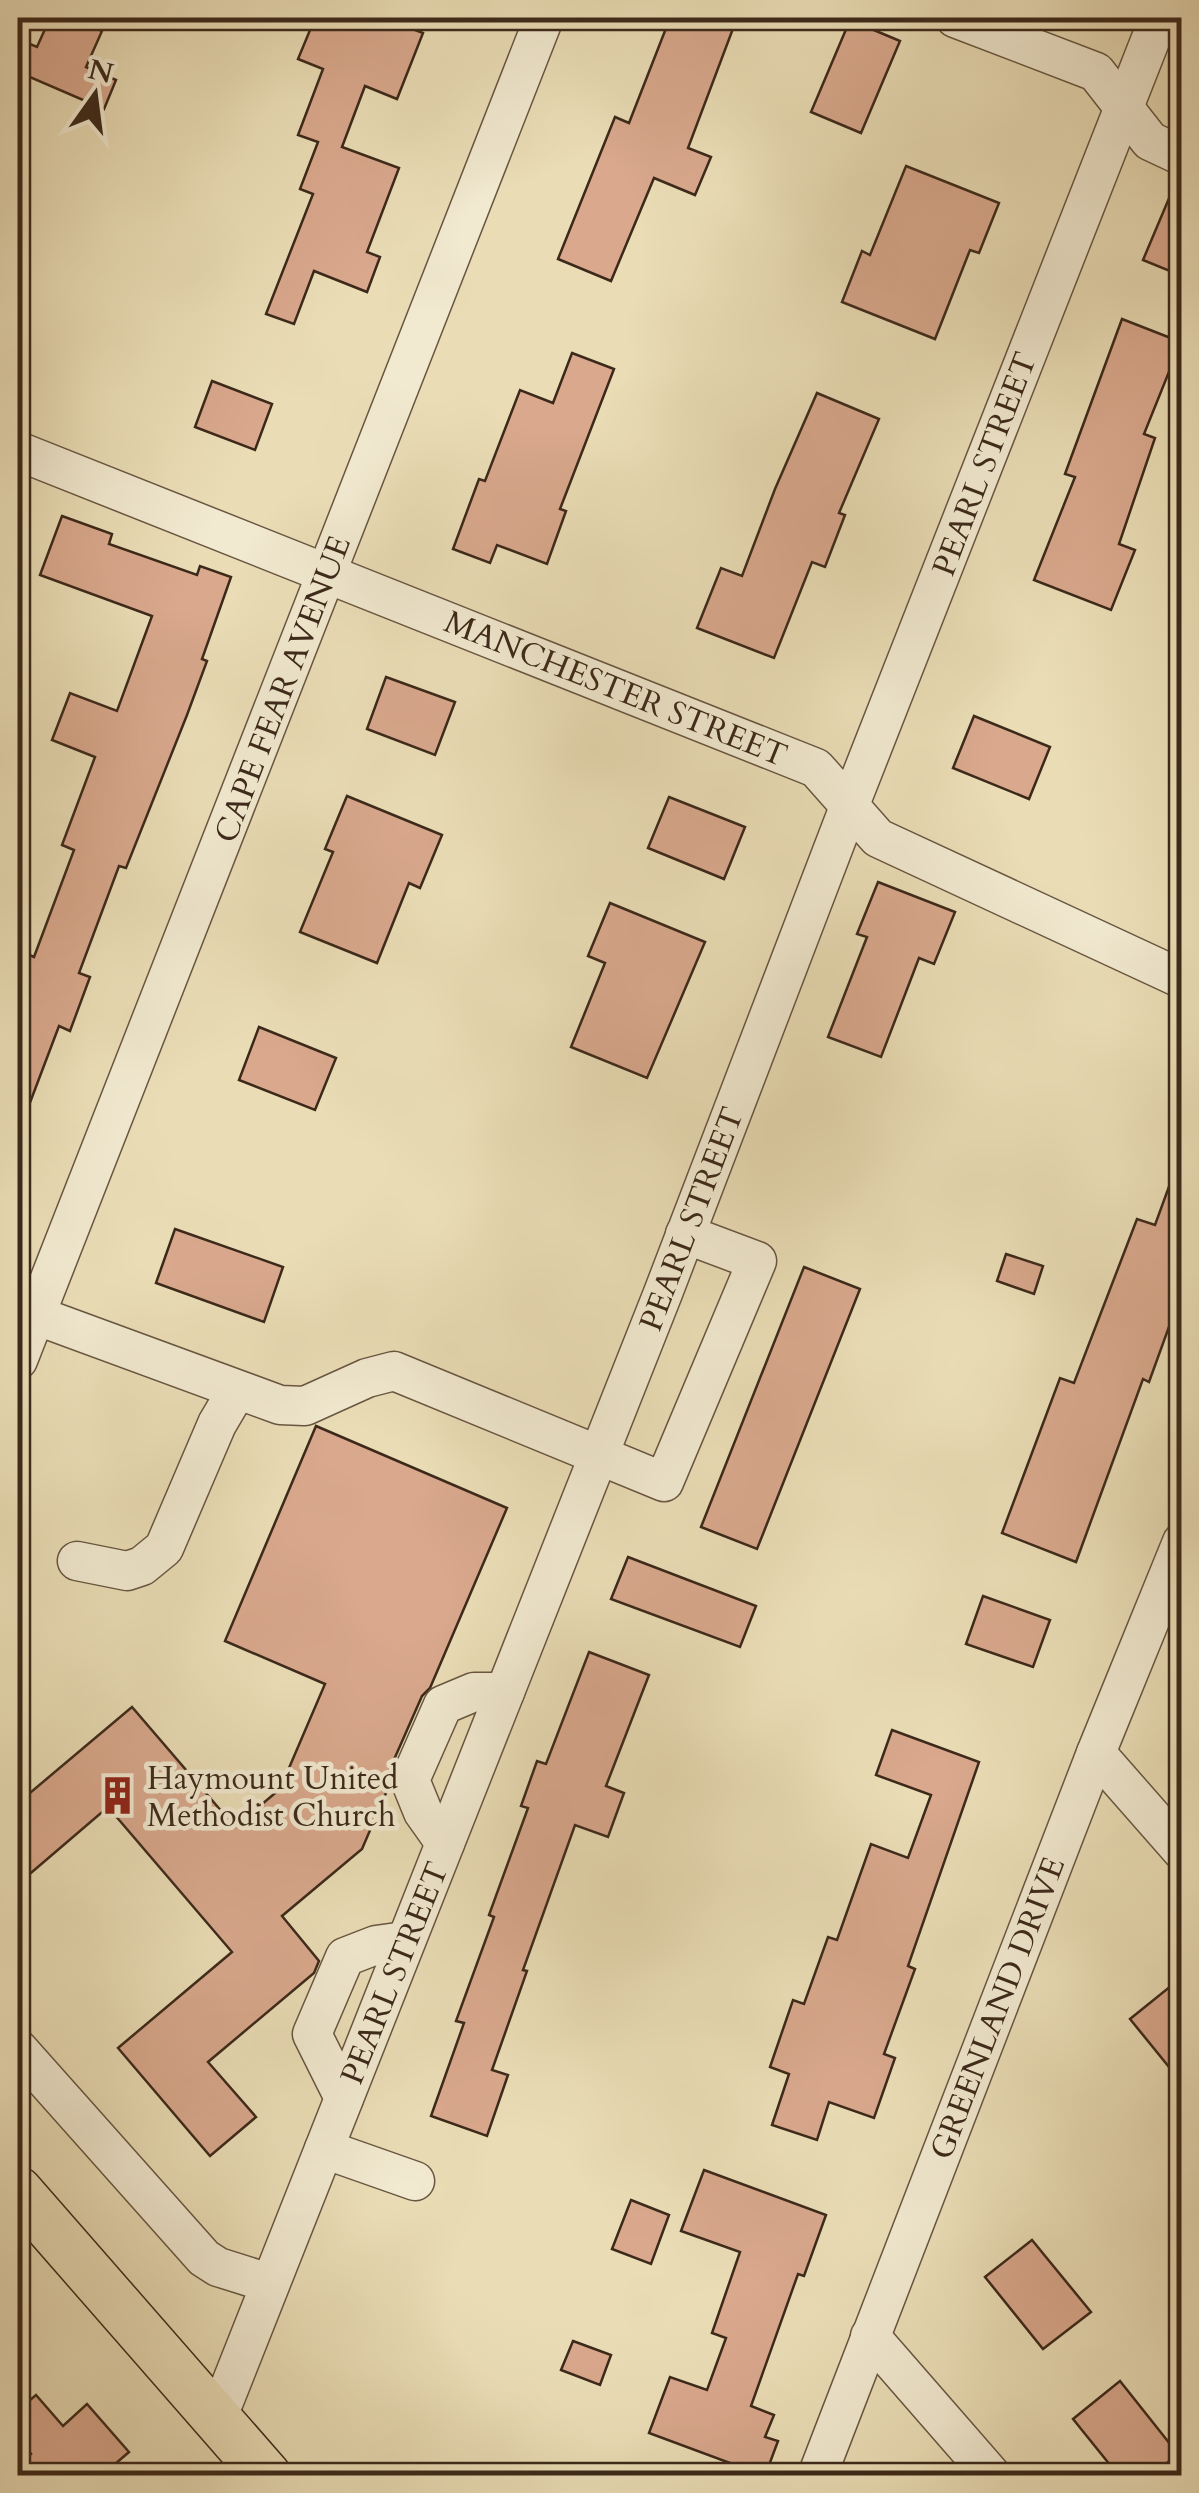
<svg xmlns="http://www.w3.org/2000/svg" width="1199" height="2493" font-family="Cardo,serif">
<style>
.building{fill:#d9a88d;stroke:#3c291a;stroke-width:2.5}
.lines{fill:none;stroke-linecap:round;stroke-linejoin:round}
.minor-casing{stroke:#685641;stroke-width:41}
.major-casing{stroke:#3c291a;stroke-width:51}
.minor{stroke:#f1e9d0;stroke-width:38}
.major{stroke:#eaddb6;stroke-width:48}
.labels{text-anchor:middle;stroke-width:9;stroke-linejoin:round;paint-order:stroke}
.street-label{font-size:32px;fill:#3c291a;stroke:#f1e9d0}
.poi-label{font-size:32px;fill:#3c291a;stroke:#f1e9d0;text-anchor:start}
</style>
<rect width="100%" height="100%" fill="#eaddb6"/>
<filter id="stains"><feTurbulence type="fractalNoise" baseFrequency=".002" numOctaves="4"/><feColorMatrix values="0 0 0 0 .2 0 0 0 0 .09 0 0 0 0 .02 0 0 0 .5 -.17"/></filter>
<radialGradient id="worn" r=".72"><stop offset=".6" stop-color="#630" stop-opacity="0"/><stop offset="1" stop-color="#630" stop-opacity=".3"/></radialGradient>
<!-- building -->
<g class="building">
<path d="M50 18H72L102 31 86 67 116 80 104 109 18 72V59L25 42 37 47Z"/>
<path d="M315 18H384L423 33 397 99 365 86 342 147 399 168 367 252 380 257 367 292 314 271 294 324 266 314 313 194 300 189 318 142 298 135 323 69 298 59Z"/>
<path d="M670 18H737L688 148 711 157 695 195 654 178 611 281 558 259 615 117 629 123Z"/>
<path d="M850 20 900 41 861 133 811 112Z"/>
<path d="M906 166 999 203 979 253 970 250 935 339 842 302 862 251 870 255Z"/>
<path d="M1178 177 1182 178V276L1143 260Z"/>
<path d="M1122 319 1181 342 1144 434 1155 438 1119 544 1135 550 1111 610 1034 580 1075 477 1065 474Z"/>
<path d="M572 353 614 369 560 509 566 511 547 564 497 545 490 563 453 549 479 479 485 481 520 390 553 403Z"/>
<path d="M212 381 272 404 255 450 195 427Z"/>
<path d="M817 393 879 419 839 513 845 515 825 567 812 562 774 658 697 628 721 568 742 576 775 489Z"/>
<path d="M62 516 112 534 109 544 197 575 200 566 231 577 202 659 207 661 187 715 126 868 119 866 79 973 90 977 70 1031 59 1026 20 1129 18 1128V950L34 957 74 850 62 845 95 757 52 740 70 693 117 711 152 616 40 575Z"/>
<path d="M386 677 455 702 435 755 367 729Z"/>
<path d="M974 716 1050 747 1029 799 953 768Z"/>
<path d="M347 796 442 835 420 888 409 883 377 963 300 932 333 852 325 849Z"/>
<path d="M669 797 745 827 724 879 648 848Z"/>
<path d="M878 882 955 912 934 964 919 958 881 1057 828 1037 867 937 857 934Z"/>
<path d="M610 903 705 942 647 1078 571 1047 605 963 588 956Z"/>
<path d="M259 1027 336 1058 315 1110 239 1080Z"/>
<path d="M1178 1162 1182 1163V1291L1149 1382 1143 1379 1076 1562 1002 1533 1060 1378 1074 1383 1137 1219 1155 1225Z"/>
<path d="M175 1229 283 1267 264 1322 156 1283Z"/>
<path d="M1006 1254 1043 1266 1034 1294 997 1281Z"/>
<path d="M804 1267 860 1289 757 1549 701 1527Z"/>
<path d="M316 1426 507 1508 430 1688 422 1696 389 1771V1786L362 1849 282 1916 319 1961 314 1973 208 2062 256 2117 210 2156 118 2048 232 1952 108 1807 18 1884V1803L132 1707 235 1827 280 1789 325 1684 225 1641Z"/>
<path d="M628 1557 756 1606 740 1647 611 1599Z"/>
<path d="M983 1596 1050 1620 1033 1667 966 1644Z"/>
<path d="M589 1652 649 1675 606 1786 624 1793 608 1837 575 1825 523 1970 527 1971 492 2070 508 2075 487 2136 431 2116 464 2023 456 2021 494 1917 489 1915 528 1808 521 1806 537 1761 546 1764Z"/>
<path d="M892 1730 979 1762 908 1966 915 1969 884 2054 895 2058 874 2118 829 2102 817 2140 772 2125 789 2074 770 2067 793 2000 804 2004 828 1937 837 1940 871 1844 908 1858 931 1795 876 1775Z"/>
<path d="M1182 1977V2083L1130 2019Z"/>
<path d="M704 2170 826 2215 804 2276 798 2274 751 2406 774 2415 765 2437 778 2441 765 2476 649 2433 670 2377 707 2390 726 2338 712 2333 740 2252 681 2231Z"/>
<path d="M631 2200 669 2215 651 2264 612 2249Z"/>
<path d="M1032 2240 1091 2312 1043 2349 985 2277Z"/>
<path d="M573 2341 611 2355 600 2385 561 2370Z"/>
<path d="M1120 2381 1178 2454 1151 2476H1119L1073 2419Z"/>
<path d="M36 2395 63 2426 87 2404 129 2452 101 2476H18V2466L31 2454 18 2438V2410Z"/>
</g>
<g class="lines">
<defs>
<g id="minor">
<path d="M955 18 1096 72 1150 141 1182 156"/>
<path d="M18 451 816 768 878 838 1182 979"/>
<path d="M35 1315 280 1405 305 1406 367 1378 394 1371 664 1482 757 1261 685 1234"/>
<path d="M18 1360 544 18"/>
<path d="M77 1561 127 1571 142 1566 164 1548 217 1424 237 1390"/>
<path d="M1096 1753 1182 1851"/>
<path d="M445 1843 423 1812 410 1780 443 1705 474 1692H505"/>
<path d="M18 2049 204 2258 218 2267 269 2283"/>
<path d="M344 2098 312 2034 345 1957 376 1945 405 1941"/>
<path d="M324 2149 415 2181"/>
<path d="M870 2336 992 2476"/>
<path d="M217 2419 663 1293 849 807 1159 18"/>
<path d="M817 2476 1096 1753 1182 1542"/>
</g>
<path id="major" d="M18 2191 267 2476"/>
</defs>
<!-- minor casing -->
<use href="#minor" class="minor-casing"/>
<!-- major casing -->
<use href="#major" class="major-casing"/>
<!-- minor -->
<use href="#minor" class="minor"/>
<!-- major -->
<use href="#major" class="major"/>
</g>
<!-- icons -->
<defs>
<symbol id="building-bare" viewBox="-9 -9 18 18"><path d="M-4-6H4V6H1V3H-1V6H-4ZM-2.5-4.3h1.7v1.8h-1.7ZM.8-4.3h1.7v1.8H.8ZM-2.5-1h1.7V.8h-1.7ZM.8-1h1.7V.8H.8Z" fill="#8f2418" stroke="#f1e9d0" stroke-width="2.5" paint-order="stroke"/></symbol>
</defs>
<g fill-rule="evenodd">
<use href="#building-bare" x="90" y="1768" width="55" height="55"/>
</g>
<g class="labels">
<!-- street labels -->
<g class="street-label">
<text transform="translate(984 464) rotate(-69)" y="11">PEARL STREET</text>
<text transform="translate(616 688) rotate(22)" y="11">MANCHESTER STREET</text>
<text transform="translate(282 689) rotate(-69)" y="11">CAPE FEAR AVENUE</text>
<text transform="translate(691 1219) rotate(-69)" y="11">PEARL STREET</text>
<text transform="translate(394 1973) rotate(-68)" y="11">PEARL STREET</text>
<text transform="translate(997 2008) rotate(-69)" y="11">GREENLAND DRIVE</text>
</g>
<!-- poi labels -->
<g class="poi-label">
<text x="147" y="1789">Haymount United<tspan x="147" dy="37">Methodist Church</tspan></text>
</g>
</g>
<!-- margin -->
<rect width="1199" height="2493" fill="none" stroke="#eaddb6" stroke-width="60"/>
<rect x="20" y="20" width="1159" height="2453" fill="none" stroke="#3c291a" stroke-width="5"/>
<rect x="30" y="30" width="1139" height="2433" fill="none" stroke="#3c291a" stroke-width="2.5"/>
<!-- north arrow -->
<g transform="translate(95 95) rotate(14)" stroke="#f1e9d0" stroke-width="8" paint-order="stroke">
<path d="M0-8L18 38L0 25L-18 38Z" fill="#3c291a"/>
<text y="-15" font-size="28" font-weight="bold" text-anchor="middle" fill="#3c291a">N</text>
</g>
<rect width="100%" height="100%" filter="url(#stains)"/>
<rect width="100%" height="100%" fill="url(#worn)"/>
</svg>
